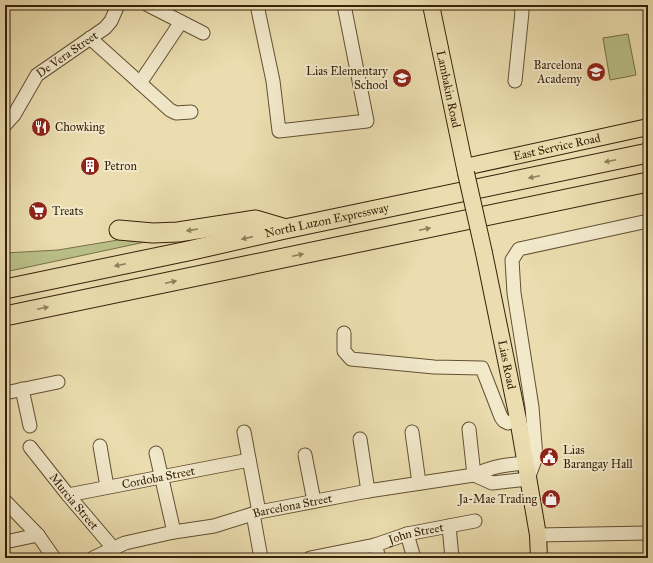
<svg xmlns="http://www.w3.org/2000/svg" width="653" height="563" font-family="'IM FELL Great Primer',serif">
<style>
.green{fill:#bac089;stroke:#78704a}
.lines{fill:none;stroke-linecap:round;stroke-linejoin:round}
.minor-casing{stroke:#635033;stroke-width:15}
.major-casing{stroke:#36210a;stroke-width:18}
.highway-casing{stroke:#36210a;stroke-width:21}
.minor{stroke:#f2e9cb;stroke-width:13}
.major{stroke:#ebddaf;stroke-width:16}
.highway{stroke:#ebddaf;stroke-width:19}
.major-bridge-casing{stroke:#36210a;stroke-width:18;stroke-linecap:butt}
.major-bridge{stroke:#ebddaf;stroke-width:16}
.oneway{fill:#907f5c}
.labels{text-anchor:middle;stroke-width:4;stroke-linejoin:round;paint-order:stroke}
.street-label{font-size:12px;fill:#36210a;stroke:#f2e9cb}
.poi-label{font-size:12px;fill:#36210a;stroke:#f2e9cb;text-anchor:start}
</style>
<rect width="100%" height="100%" fill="#ebddaf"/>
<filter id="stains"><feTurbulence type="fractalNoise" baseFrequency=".005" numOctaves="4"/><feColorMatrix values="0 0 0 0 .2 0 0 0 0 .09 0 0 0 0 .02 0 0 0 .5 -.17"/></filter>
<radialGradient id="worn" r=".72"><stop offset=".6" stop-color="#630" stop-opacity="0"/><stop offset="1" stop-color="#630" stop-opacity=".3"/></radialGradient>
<!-- green -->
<g class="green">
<path d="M628 34 636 75 610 80 603 38Z"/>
<path d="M118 240 145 242 5 272V253L58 250Z"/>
</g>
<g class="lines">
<defs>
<g id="minor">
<path d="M148 5 203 33"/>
<path d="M257 5 273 81 279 131 367 121 344 5"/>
<path d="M181 22 140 83 170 110 176 113 191 112"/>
<path d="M90 38 140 83"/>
<path d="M515 81 522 12 520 5"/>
<path id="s1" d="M5 125 14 115 37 75 105 28 111 21 118 5"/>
<path d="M344 333V351L351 359 434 367 482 368 501 417 504 421 508 423 518 419"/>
<path d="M22 389 30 426"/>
<path d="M5 393 58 382"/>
<path d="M469 429 474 475"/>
<path d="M244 432 259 512"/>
<path d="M412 432 419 483"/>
<path d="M360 439 368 491"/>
<path d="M100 446 107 487"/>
<path id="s2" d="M30 447 68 495 114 549V556"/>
<path d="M156 453 174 532"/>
<path d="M305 455 314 501"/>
<path d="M474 475 492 483 528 479 536 457 532 407 514 293 512 260 519 249 648 221"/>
<path id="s3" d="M68 495 249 460"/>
<path d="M5 501 38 535 54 558"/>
<path d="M253 514 261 558"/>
<path d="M449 526 452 558"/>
<path d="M407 534 414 558"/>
<path d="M538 535 648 533"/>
<path d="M5 542 38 535"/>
<path d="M375 545 379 558"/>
<path id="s4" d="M93 558 125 543 174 532 214 526 259 512 368 491 474 475C494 466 504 465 525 463"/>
<path id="s5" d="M310 558 375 545 407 534 475 521"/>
</g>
<g id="major">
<path id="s6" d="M431 5 466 173"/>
<path id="s7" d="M465 167 648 127"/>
<path id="s8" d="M484 253 518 419 538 535 539 558"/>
</g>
<g id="highway">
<path d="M119 230 153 233 178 232 256 220 283 228"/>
<path id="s9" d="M5 289 188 251 285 229 648 153"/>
<path d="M5 316 648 182"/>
</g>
</defs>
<!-- minor casing -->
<use href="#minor" class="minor-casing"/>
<!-- major casing -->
<use href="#major" class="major-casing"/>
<!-- highway casing -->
<use href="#highway" class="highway-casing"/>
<!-- minor -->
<use href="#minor" class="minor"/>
<!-- major -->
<use href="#major" class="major"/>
<!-- highway -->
<use href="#highway" class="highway"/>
<defs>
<path id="major-bridge" d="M466 173 484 253"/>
</defs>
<!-- major-bridge casing -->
<use href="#major-bridge" class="major-bridge-casing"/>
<!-- major-bridge -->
<use href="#major-bridge" class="major-bridge"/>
</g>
<!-- one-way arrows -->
<defs><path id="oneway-solid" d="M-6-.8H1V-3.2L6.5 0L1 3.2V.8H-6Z"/></defs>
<g class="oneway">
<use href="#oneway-solid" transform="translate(610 161) rotate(168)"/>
<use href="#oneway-solid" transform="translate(534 177) rotate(168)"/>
<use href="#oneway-solid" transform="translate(425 229) rotate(-12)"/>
<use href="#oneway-solid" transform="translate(192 230) rotate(171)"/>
<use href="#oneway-solid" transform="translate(247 238) rotate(167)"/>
<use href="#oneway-solid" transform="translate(298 255) rotate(-12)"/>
<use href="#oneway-solid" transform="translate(120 265) rotate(168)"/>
<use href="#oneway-solid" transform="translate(171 282) rotate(-12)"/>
<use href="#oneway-solid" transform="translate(43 308) rotate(-12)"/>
</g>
<!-- icons -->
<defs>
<symbol id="school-disc" viewBox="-11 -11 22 22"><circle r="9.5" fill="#8f2418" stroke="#f2e9cb"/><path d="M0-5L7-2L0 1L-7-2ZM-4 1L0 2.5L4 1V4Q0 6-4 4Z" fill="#fff"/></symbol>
<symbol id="restaurant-disc" viewBox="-11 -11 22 22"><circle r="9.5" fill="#8f2418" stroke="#f2e9cb"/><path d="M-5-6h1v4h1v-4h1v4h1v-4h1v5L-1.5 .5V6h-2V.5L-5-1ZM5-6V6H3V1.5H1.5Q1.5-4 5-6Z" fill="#fff"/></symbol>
<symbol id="building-disc" viewBox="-11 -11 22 22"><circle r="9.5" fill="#8f2418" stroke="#f2e9cb"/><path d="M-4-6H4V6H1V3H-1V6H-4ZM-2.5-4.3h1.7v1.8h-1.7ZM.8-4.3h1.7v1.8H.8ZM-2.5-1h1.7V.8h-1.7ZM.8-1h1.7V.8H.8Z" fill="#fff"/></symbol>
<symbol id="supermarket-disc" viewBox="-11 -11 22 22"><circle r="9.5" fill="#8f2418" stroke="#f2e9cb"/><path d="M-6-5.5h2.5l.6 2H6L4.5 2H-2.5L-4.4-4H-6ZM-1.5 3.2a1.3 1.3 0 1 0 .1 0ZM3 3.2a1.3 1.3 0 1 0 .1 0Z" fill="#fff"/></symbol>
<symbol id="civic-disc" viewBox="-11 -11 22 22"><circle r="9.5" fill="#8f2418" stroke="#f2e9cb"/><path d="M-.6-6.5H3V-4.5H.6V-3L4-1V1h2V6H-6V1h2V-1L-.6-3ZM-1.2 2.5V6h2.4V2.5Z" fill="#fff"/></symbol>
<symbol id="shop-disc" viewBox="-11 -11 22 22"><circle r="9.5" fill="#8f2418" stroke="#f2e9cb"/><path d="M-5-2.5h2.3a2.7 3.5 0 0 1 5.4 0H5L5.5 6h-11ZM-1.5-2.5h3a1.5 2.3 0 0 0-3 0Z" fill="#fff"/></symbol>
</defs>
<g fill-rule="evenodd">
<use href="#school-disc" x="585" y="61" width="22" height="22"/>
<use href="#school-disc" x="391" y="67" width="22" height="22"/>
<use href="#restaurant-disc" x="30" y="116" width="22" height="22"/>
<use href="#building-disc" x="79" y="155" width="22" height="22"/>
<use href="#supermarket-disc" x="27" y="200" width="22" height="22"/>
<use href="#civic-disc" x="538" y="446" width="22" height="22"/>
<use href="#shop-disc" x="540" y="488" width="22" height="22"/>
</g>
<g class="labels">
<!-- street labels -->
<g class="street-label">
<text dy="4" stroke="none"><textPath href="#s1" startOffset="96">De Vera Street</textPath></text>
<text dy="4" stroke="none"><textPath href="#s6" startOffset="86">Lambakin Road</textPath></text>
<text dy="4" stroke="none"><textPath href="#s7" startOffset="94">East Service Road</textPath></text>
<text dy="4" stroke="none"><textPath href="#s9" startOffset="329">North Luzon Expressway</textPath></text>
<text dy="4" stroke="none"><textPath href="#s8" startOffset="114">Lias Road</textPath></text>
<text dy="4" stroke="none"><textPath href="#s3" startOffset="92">Cordoba Street</textPath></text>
<text dy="4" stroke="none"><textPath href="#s2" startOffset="70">Murcia Street</textPath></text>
<text dy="4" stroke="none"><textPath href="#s4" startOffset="207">Barcelona Street</textPath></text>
<text dy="4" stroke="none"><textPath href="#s5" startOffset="109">John Street</textPath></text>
</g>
<!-- poi labels -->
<g class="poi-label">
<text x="582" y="69" text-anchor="end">Barcelona<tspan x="582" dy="14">Academy</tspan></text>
<text x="388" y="75" text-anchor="end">Lias Elementary<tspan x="388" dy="14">School</tspan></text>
<text x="55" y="131">Chowking</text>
<text x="104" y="170">Petron</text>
<text x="52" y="215">Treats</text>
<text x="563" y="454">Lias<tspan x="563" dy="14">Barangay Hall</tspan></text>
<text x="537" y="503" text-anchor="end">Ja-Mae Trading</text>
</g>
</g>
<!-- margin -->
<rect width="653" height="563" fill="none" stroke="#ebddaf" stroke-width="20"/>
<rect x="6" y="6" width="641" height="551" fill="none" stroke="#36210a" stroke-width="2"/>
<rect x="10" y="10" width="633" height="543" fill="none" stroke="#36210a"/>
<rect width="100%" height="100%" filter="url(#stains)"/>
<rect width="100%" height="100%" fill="url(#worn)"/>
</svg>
